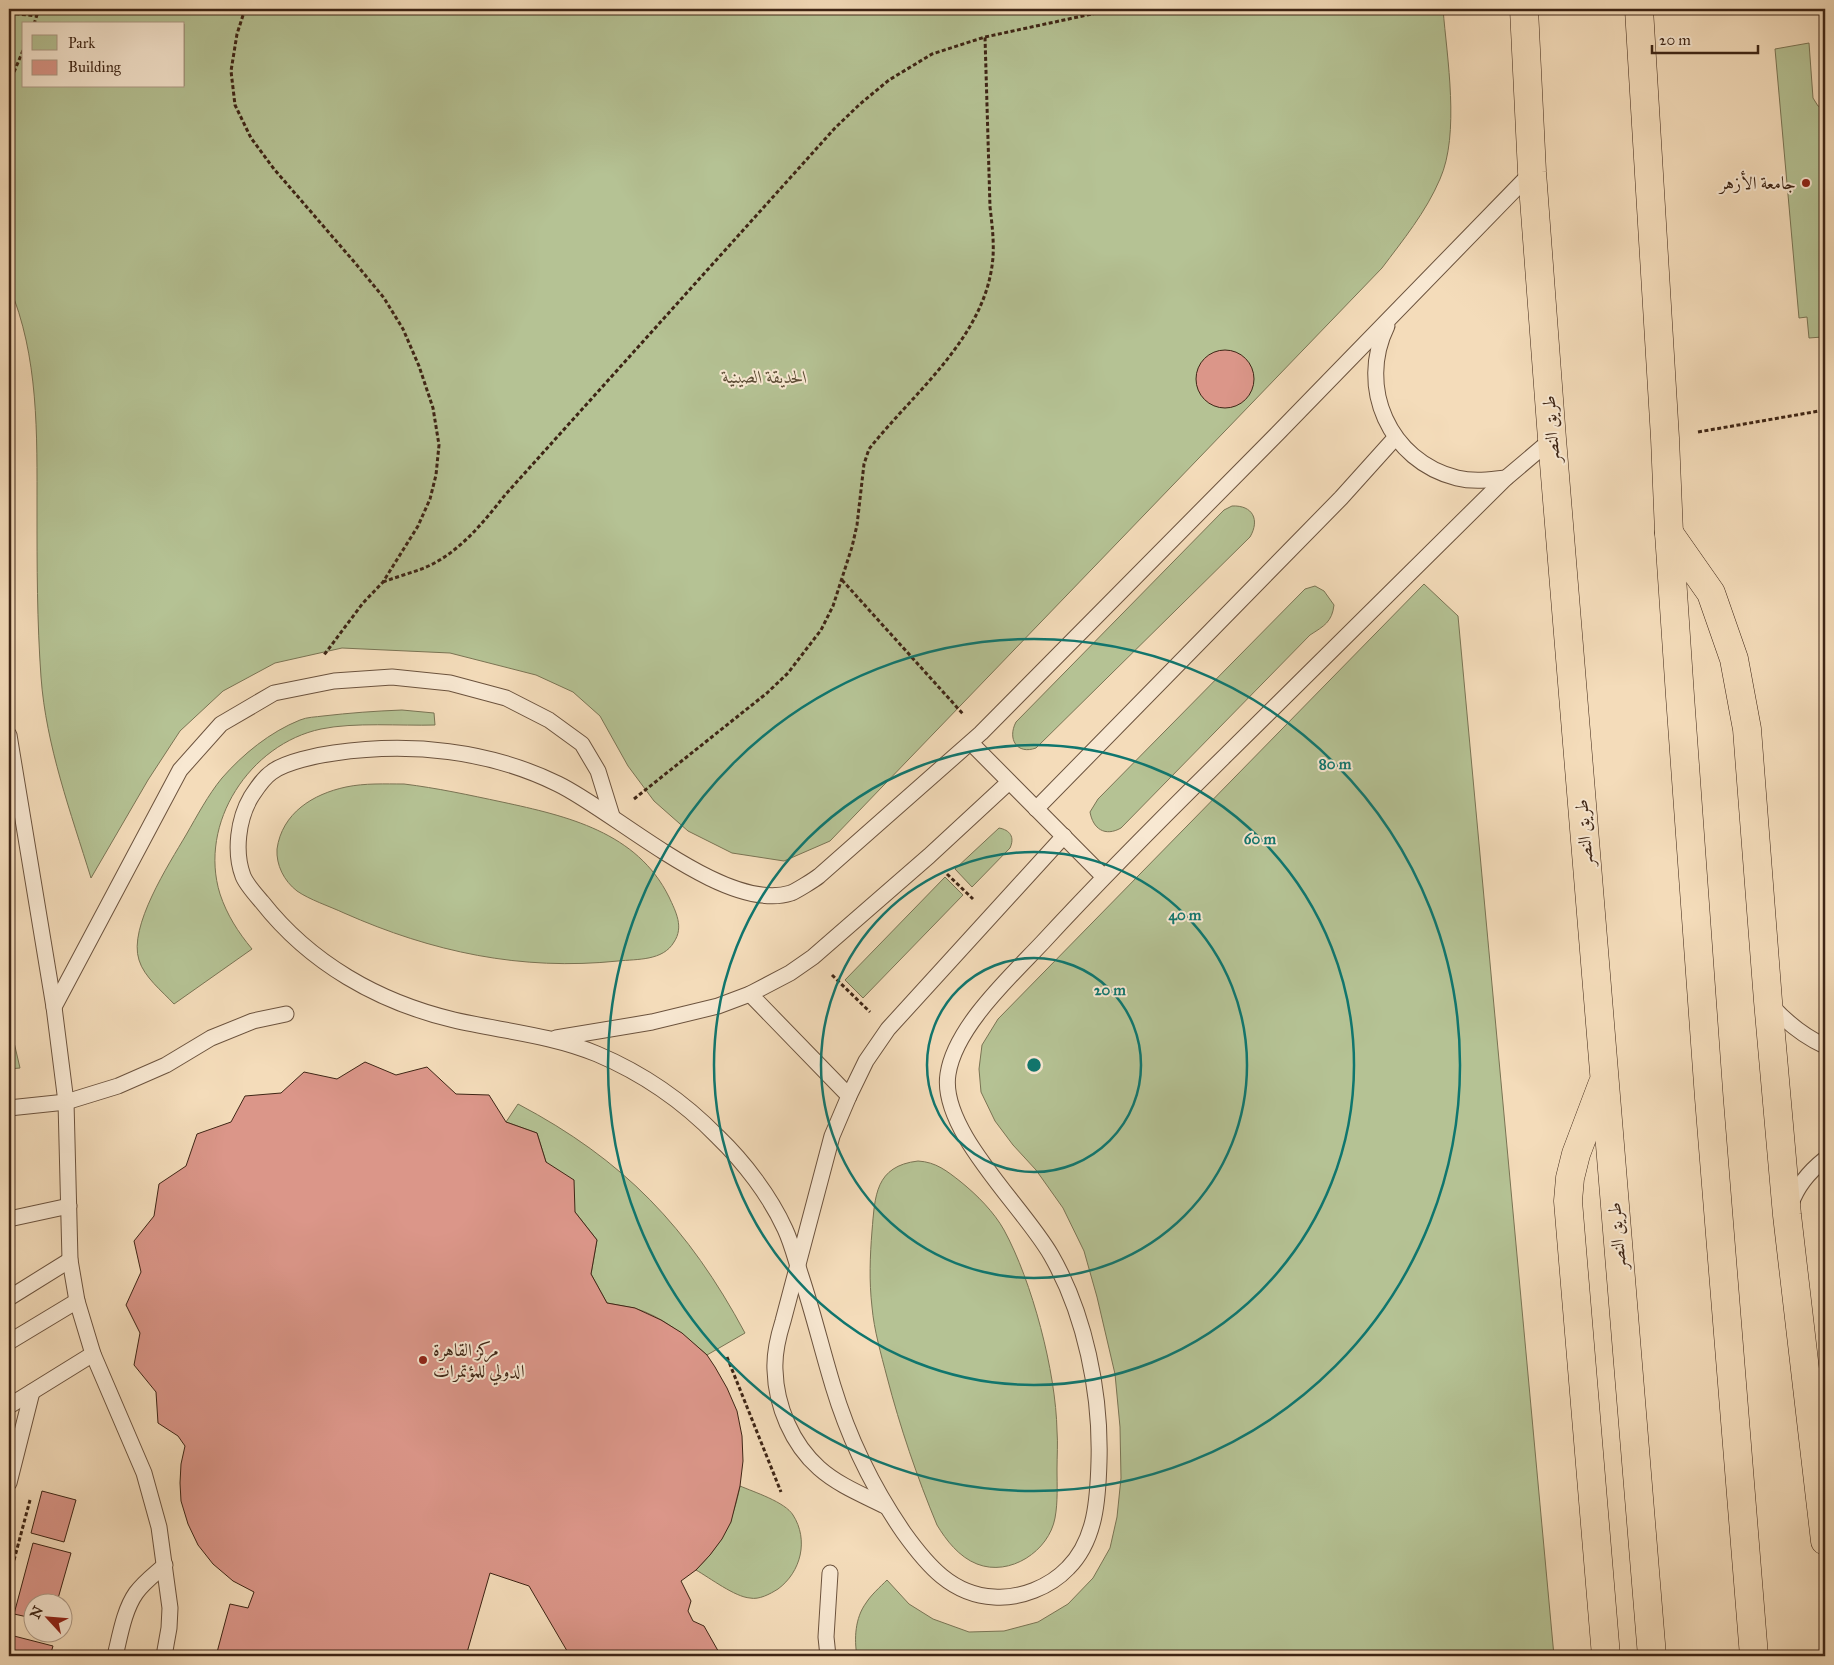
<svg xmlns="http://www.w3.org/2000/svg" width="1834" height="1665" font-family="'IM FELL Great Primer',Amiri,serif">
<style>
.green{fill:#b5c294;stroke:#7a7454;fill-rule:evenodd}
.building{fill:#db9689;stroke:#3e2515}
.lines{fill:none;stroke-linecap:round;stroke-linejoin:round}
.service-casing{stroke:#6c533e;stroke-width:17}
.trunk-casing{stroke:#3e2515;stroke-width:29}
.path{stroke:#3e2515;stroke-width:3;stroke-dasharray:4 2.5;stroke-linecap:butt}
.service{stroke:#f8e8d2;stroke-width:15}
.trunk{stroke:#f4dcba;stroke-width:28}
.ring{fill:none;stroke:#0f766e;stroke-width:2.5}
.poi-dot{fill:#8f2418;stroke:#f8e8d2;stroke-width:2}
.labels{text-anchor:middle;stroke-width:4;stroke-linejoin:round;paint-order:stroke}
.poi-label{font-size:18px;fill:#3e2515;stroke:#f8e8d2;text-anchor:end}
.park-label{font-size:18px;font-style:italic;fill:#5c4c35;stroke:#f8e8d2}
.street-label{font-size:18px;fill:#3e2515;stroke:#f8e8d2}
.centre{fill:#0f766e;stroke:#f8e8d2;stroke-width:2.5}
.ring-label{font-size:15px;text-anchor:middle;font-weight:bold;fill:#0f766e;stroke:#f8e8d2;stroke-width:4;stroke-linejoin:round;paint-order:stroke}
</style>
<rect width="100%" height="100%" fill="#f4dcba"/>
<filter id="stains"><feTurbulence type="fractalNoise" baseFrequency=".004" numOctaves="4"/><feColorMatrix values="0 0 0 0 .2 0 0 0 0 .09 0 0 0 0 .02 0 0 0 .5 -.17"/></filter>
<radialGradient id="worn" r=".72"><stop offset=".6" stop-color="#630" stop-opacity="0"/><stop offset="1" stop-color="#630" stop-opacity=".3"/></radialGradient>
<!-- green -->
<g class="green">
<path d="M9 9H1443C1447 58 1460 134 1440 179 1426 212 1403 240 1382 268L830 841 784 861 732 853 688 831 654 801 628 766 600 716 573 692 536 675 450 653 342 648 275 663 223 691 180 731 148 780 91 878C71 813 46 746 41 677 37 621 37 566 37 510 37 435 39 356 9 286ZM24 24H184V86H24Z"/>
<path d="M1809 43 1813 98 1818 106 1825 109V359H1824L1822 337 1809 338 1807 317 1799 318 1775 49Z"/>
<path d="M1232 506C1253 505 1260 520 1250 537L1036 748C1017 755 1007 739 1016 722L1224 510Z"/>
<path d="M1424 584 1458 616 1554 1656H857C854 1639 855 1618 866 1603 871 1595 880 1587 887 1580L909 1604 933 1619 969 1632 1004 1631 1038 1622 1068 1604 1093 1578 1110 1548 1117 1517 1121 1478 1120 1427 1115 1374 1097 1297 1084 1251 1063 1208 1036 1170 1013 1145 995 1121 981 1092 979 1069 982 1045 998 1019Z"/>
<path d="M1315 586 1324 591 1334 605C1332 622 1324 626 1310 635L1121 828C1105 837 1093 829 1090 812L1098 799 1305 589Z"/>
<path d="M402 710 434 713 435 725C401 726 354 722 321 729 250 744 198 823 220 894 227 915 238 932 252 949L174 1004C162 991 144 977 139 960 128 927 169 864 186 835 197 816 208 795 222 778 243 754 270 732 300 720 307 717 316 717 323 716 349 713 375 711 402 710Z"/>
<path d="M404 784C437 788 469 795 502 802 567 816 637 832 669 897 676 912 684 927 674 942 663 961 637 959 618 961 521 971 432 952 344 913 329 906 310 900 297 891 284 881 276 865 277 849 282 813 313 794 346 787 365 783 385 784 404 784Z"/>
<path d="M999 828C1010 830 1015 837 1010 848L972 887 955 869Z"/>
<path d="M945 877 963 895 863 998 845 980Z"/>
<path d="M9 1027 13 1038 20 1068 9 1069Z"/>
<path d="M518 1104C624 1160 688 1227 745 1333L707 1355C685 1336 662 1316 634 1308 625 1306 616 1305 607 1303L591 1274 597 1240 575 1212 546 1162 537 1133 506 1122Z"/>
<path d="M918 1161C936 1162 947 1171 961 1182 977 1195 994 1212 1004 1230 1032 1281 1056 1372 1057 1431 1058 1443 1057 1456 1057 1469 1057 1485 1058 1502 1055 1518 1049 1551 1010 1577 977 1564 959 1557 946 1540 937 1525 917 1477 900 1427 887 1377 881 1354 874 1330 872 1307 869 1281 870 1256 872 1231 875 1196 875 1166 918 1161Z"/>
<path d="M740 1486C754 1492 785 1502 793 1515 809 1540 801 1572 778 1589 770 1594 759 1600 750 1598 735 1597 710 1578 696 1570 722 1544 733 1521 740 1486Z"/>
</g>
<!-- building -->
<g class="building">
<circle cx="1225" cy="379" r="29"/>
<path d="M365 1062 396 1075 427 1067 456 1094 489 1095 506 1122 537 1133 546 1162 574 1180 575 1212 597 1240 591 1274 607 1303 635 1308 661 1320 682 1333 707 1355 715 1367 727 1388 737 1411 742 1436 743 1461 740 1486 731 1522 722 1539 710 1555 696 1570 681 1581 691 1601 688 1611 693 1621 704 1626 721 1656H570L529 1586 490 1573 466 1656H216L230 1604 248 1608 254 1592 233 1581 213 1564 198 1545 188 1524 181 1501 180 1483 181 1464 185 1446 178 1436 158 1423 156 1392 134 1365 140 1333 126 1305 141 1272 134 1241 154 1216 159 1184 186 1166 197 1134 231 1122 245 1096 281 1093 304 1072 337 1079Z"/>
<path d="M42 1491 76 1500 64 1542 31 1533Z"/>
<path d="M33 1543 71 1553 57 1602H32V1618L14 1614Z"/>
<path d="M14 1636 53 1646 50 1656 9 1655Z"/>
</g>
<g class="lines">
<defs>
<g id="service">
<path d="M1532 172 1278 433 981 733 819 876C814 880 796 891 791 893 726 914 616 812 558 784 489 750 410 742 334 753 318 755 285 762 272 772 263 778 257 788 251 797 238 819 234 852 243 876 246 884 256 895 262 902 310 963 378 1002 454 1020 502 1031 551 1035 597 1054 642 1073 684 1102 718 1137 744 1162 770 1196 785 1229 792 1244 796 1261 801 1276 813 1312 822 1350 833 1386 849 1439 873 1488 904 1533 927 1565 952 1595 994 1597 1020 1599 1050 1587 1068 1568 1096 1540 1098 1498 1099 1461 1101 1393 1085 1314 1051 1255 1023 1206 939 1130 948 1074 955 1027 1011 976 1043 942 1102 878 1164 816 1226 755 1319 662 1413 570 1506 478L1552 439"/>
<path d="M1387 326C1357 387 1389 461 1457 478 1473 482 1490 480 1506 478"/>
<path d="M9 735 54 1007 66 1102 70 1260 77 1301 93 1354 144 1473 159 1527 170 1608 169 1628 164 1656"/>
<path d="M971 743 1103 876"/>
<path d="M1036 809 1341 498 1395 438"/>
<path d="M750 994 849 1096"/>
<path d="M1770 1004C1786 1022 1803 1036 1825 1046"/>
<path d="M54 1007 180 770 221 724 274 693 334 681 392 677 450 683 506 698 549 720 582 744 598 771 612 816"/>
<path d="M556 1038 652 1022 718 1006 750 994 790 973 813 957 929 856 1009 782"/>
<path d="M9 1108 66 1102 118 1086 166 1065 211 1038 253 1021 286 1014"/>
<path d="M1791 1204C1797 1186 1810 1171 1825 1159"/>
<path d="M9 1219 69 1206"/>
<path d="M9 1298 70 1260"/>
<path d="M9 1342 77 1301"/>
<path d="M9 1406 93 1354"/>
<path d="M9 1483 32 1392"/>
<path d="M885 1506C863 1495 838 1485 819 1468 792 1444 776 1406 775 1370 774 1353 778 1337 783 1321L832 1136 849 1096 866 1061 888 1029 1064 836"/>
<path d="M115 1656C120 1636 124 1610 136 1593 144 1582 155 1574 165 1565"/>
<path d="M828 1656 826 1637 830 1573"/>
</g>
<g id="trunk">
<path d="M1524 9 1532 172 1552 439 1652 1656"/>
<path d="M1639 9 1665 438 1669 533 1680 696 1709 1098 1754 1656"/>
<path d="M1669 533 1711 593 1734 659 1747 729 1768 1001 1787 1215 1825 1541"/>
<path d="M1602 1085 1576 1154 1570 1178 1568 1201 1606 1656"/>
</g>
</defs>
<!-- service casing -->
<use href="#service" class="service-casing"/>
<!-- trunk casing -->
<use href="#trunk" class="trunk-casing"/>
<!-- path -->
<g class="path">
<path d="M245 9 237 34 231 71 235 105 251 138 274 169 356 264 384 298 403 329 419 366 433 408 439 445 436 475 430 499 418 526 383 582 363 603 324 655"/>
<path d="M9 13 37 16"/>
<path d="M34 24 39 9"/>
<path d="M9 84 24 48"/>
<path d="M1698 432 1825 410"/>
<path d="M842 580 963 714"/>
<path d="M383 582C396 577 411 573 424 568 458 554 483 523 505 495L835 128 860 104 889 80 932 54 985 37 1115 9"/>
<path d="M634 799 767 693 788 673 821 630 833 606 852 547 857 525 864 464 869 449C915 391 987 336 993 257 994 240 992 224 990 207L985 37"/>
<path d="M947 874 973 899"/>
<path d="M832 975 870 1012"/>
<path d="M727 1357 781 1492"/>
<path d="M9 1579 30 1500"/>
</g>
<!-- service -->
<use href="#service" class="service"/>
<!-- trunk -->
<use href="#trunk" class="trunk"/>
</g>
<!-- distance rings -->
<g class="ring">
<circle cx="1034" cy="1065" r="107"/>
<circle cx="1034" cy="1065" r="213"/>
<circle cx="1034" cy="1065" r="320"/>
<circle cx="1034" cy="1065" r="426"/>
</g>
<!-- markers -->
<g class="poi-dot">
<circle cx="1806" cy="183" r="5"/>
<circle cx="423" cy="1360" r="5"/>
</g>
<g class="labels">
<!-- poi labels -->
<g class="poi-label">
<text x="1796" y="189">جامعة الأزهر</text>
<text x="433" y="1356" text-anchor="start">مركز القاهرة<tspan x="433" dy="21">الدولي للمؤتمرات</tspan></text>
</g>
<!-- park labels -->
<g class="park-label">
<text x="765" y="383">الحديقة الصينية</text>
</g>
<!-- street labels -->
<g class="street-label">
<text transform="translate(1551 429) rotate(-94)" y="6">طريق النصر</text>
<text transform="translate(1584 833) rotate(-95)" y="6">طريق النصر</text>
<text transform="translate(1617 1236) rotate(-95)" y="6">طريق النصر</text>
</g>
</g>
<circle cx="1034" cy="1065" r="8" class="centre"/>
<g class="ring-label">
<text x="1335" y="769">80 m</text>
<text x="1260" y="844">60 m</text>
<text x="1185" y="920">40 m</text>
<text x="1110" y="995">20 m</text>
</g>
<!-- margin -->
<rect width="1834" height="1665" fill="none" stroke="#f4dcba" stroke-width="30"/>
<rect x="10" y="10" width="1814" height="1645" fill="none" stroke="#3e2515" stroke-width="2.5"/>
<rect x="15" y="15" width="1804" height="1635" fill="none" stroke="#3e2515"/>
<!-- legend -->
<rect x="22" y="22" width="162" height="65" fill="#f8e8d2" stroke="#ae9a86"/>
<rect x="32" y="35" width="25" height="15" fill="#b5c294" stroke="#ae9a86"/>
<text x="68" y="48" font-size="15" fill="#3e2515">Park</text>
<rect x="32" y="60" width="25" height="15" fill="#db9689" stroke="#ae9a86"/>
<text x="68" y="72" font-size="15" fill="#3e2515">Building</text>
<!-- north arrow -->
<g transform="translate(48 1618) rotate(296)"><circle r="24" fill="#f8e8d2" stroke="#ae9a86"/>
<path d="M0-4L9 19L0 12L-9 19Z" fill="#8f2418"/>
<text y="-8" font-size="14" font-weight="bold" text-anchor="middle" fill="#3e2515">N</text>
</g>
<!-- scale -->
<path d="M1652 45v8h106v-8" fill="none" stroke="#3e2515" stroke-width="2.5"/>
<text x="1659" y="45" font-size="15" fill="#3e2515" stroke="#f8e8d2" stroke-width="4" paint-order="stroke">20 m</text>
<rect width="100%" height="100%" filter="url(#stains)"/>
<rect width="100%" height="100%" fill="url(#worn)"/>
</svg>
